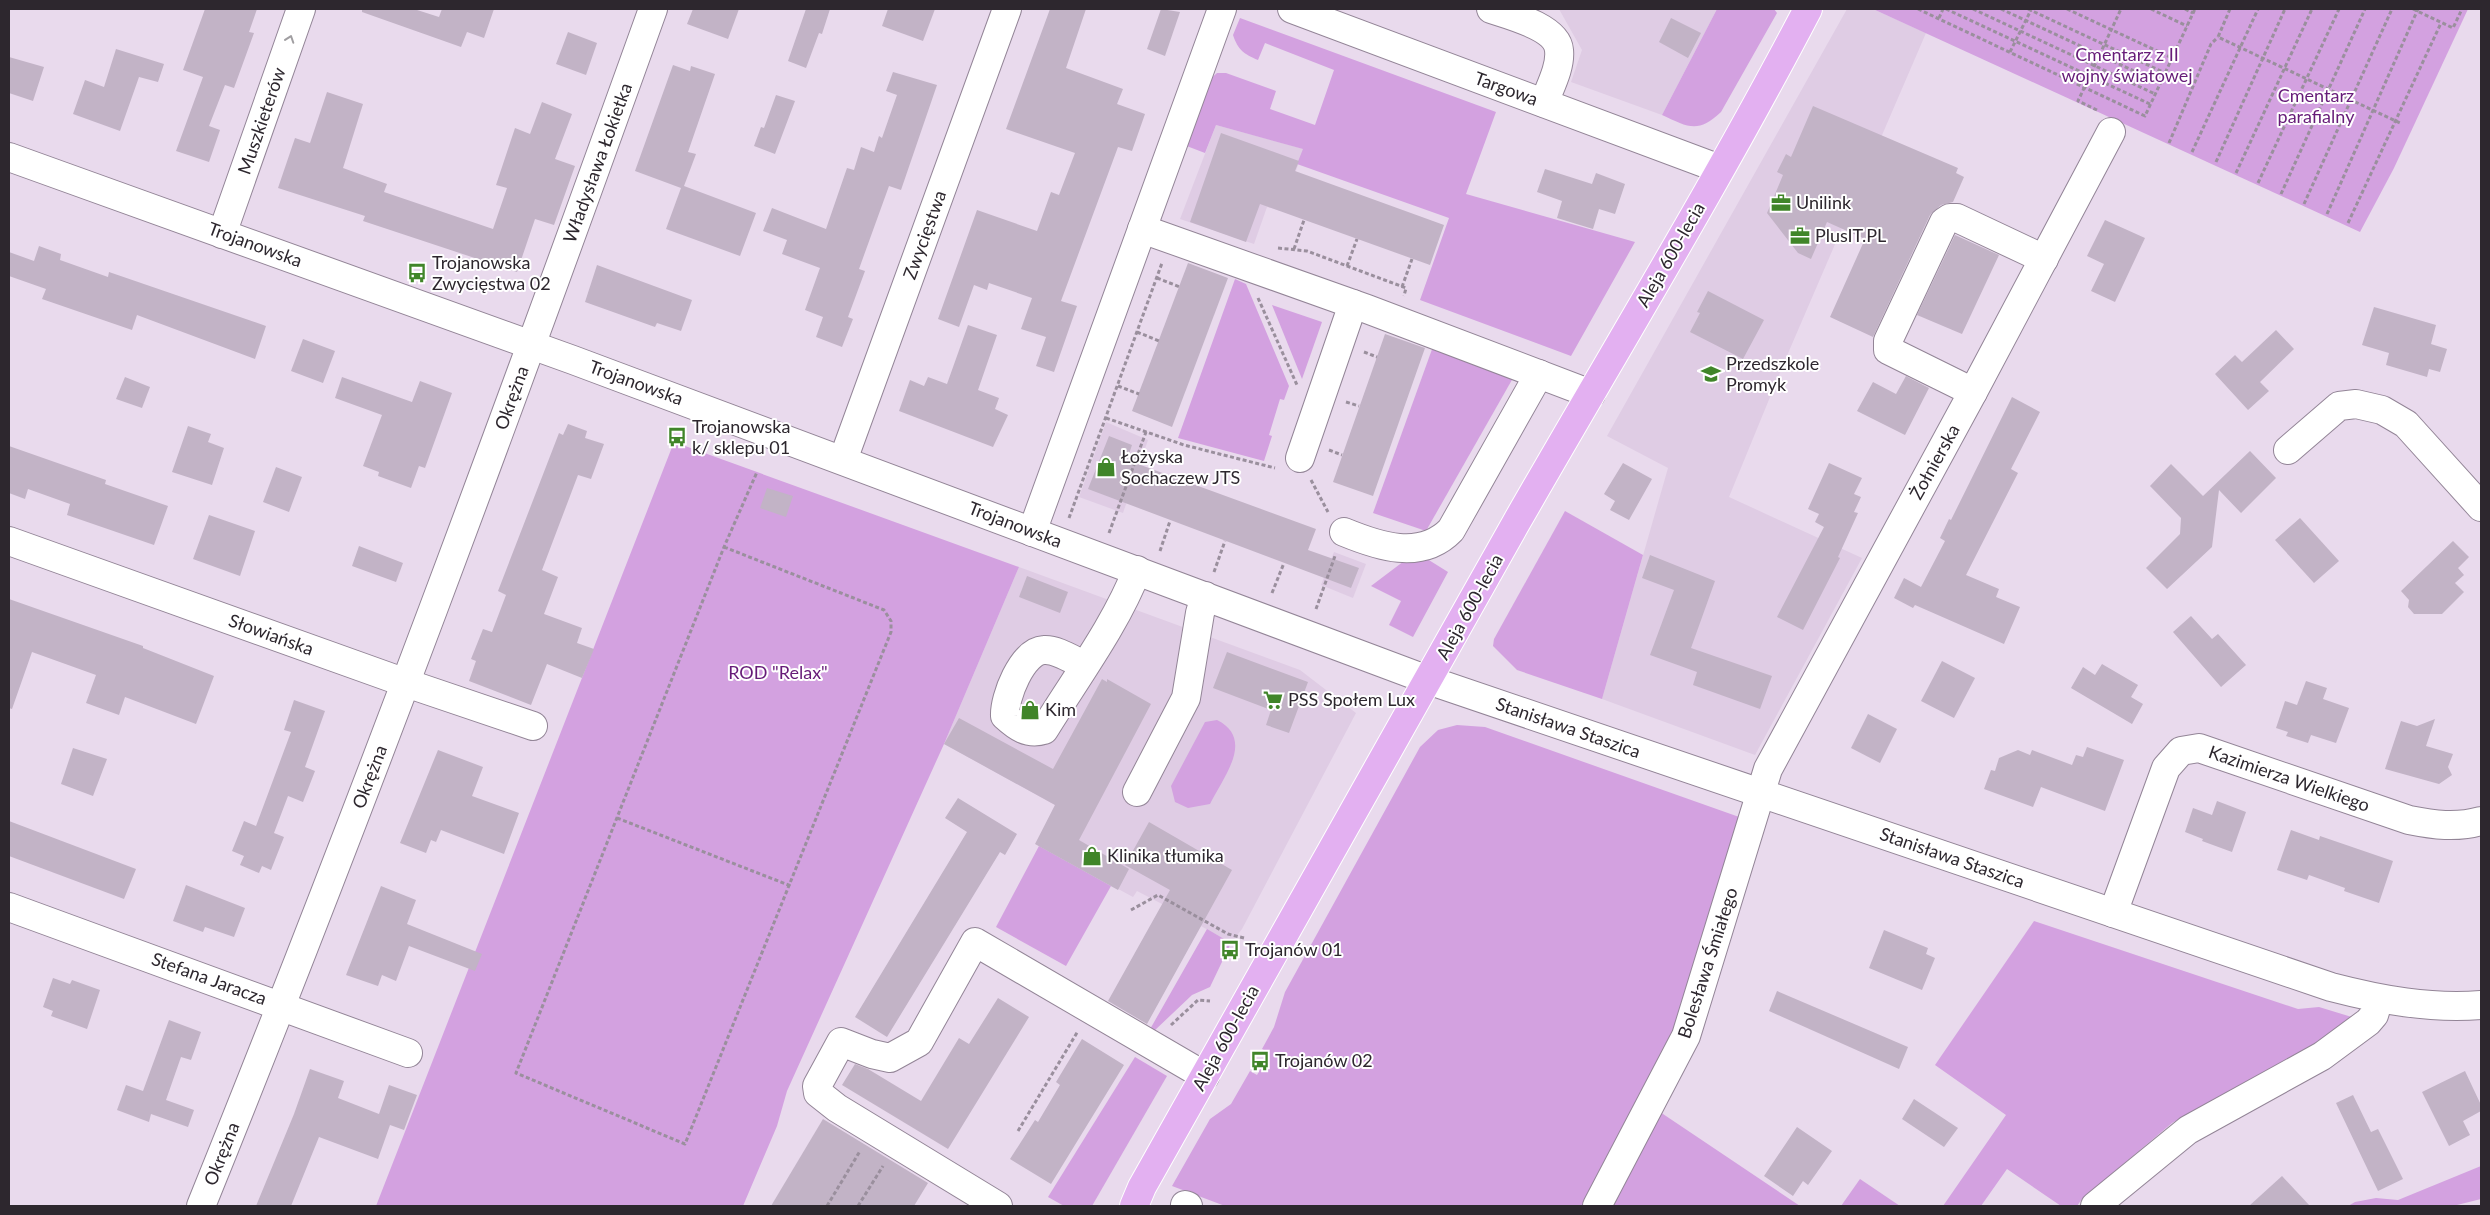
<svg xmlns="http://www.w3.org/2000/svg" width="2490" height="1215" font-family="Lato,sans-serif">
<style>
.built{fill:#dfcce4}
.green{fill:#d3a1e0}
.building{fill:#c2b3c6}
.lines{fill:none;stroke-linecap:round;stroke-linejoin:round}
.minor-casing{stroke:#938597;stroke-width:30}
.major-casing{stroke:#fff;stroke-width:30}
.path{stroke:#9a8f9d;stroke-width:3;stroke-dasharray:4 2.5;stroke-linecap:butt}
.minor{stroke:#fff;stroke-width:28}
.major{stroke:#e3b0f1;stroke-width:28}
.oneway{stroke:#a09ea1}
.labels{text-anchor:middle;stroke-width:4;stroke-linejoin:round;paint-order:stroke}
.park-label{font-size:18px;fill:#661b78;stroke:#fff}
.street-label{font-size:18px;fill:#2d272e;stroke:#fff}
.poi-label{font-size:18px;fill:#2d272e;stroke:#fff;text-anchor:start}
</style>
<rect width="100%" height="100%" fill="#e9daed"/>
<!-- built -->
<g class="built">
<path d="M1559 9H1717L1662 115 1571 82 1582 50Z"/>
<path d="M1847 9H1873L1926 33 1786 358 1729 497 1862 558 1755 755 1602 699 1668 468 1607 436Z"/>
<path d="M1216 125 1304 149 1281 211 1267 207 1254 244 1180 219Z"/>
<path d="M1106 422 1148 440 1123 513 1079 497Z"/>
<path d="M1334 552 1366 564 1353 598 1321 585Z"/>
<path d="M1019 567 1300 670 1356 713 1242 929 1231 943 1162 904 1137 891 1133 897 1039 846 1046 824 1055 805 944 744Z"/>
</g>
<!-- green -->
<g class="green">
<path d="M1717 9H1774L1777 13 1721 112C1698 134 1688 127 1662 115Z"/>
<path d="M1873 9H2468L2394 168 2360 232Z"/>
<path d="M1240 18 1496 112 1466 194 1635 242 1571 356 1420 300 1449 218 1297 164 1303 149 1216 125 1205 153 1184 145 1208 81 1217 73H1226L1276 91 1270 109 1315 125 1334 70 1265 43 1258 60C1244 54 1238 50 1233 35Z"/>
<path d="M1235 279 1246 284 1289 386 1284 400 1280 399 1269 435 1272 436 1264 461 1178 438Z"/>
<path d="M1272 305 1322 322 1302 379Z"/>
<path d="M1435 341 1517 371 1426 531 1373 513Z"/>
<path d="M674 442 1019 567 944 744 787 1091 777 1126 743 1206H376Z"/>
<path d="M1565 511 1643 555 1602 699 1517 670 1493 646 1494 639Z"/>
<path d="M1416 552 1448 572 1413 637 1389 625 1401 601 1371 586Z"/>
<path d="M1217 720C1255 739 1224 776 1210 804L1188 808 1175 802 1171 786 1205 722Z"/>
<path d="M1457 725 1485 727 1742 818 1686 1005 1586 1206H1225L1172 1186 1210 1119 1231 1104 1250 1071 1257 1075 1269 1053 1262 1049 1274 1027 1285 992 1420 747 1438 730Z"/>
<path d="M1039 846 1111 886 1066 966 996 927Z"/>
<path d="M2034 921 2298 1009 2319 1007 2355 1018 2334 1038 2305 1049 2172 1123 2082 1199 2077 1206H2061L2007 1169 1981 1206H1943L2006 1115 1935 1065Z"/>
<path d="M1207 929 1231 943 1210 987 1192 995 1153 1032 1149 1031Z"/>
<path d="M1135 1057 1167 1076 1092 1206H1064L1048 1197Z"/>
<path d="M1658 1110 1663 1114 1800 1206H1608Z"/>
<path d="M2481 1166V1199L2453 1206H2348L2355 1202 2376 1198 2398 1200Z"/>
<path d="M1860 1179 1900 1206H1841Z"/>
</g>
<!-- building -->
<g class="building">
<path d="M205 9H257L249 32 254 33 234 88 225 85 209 126 220 130 209 162 176 151 203 77 183 70Z"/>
<path d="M362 9H414L439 17 442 9H494L484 38 467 32 461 47 362 12Z"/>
<path d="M693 9H739L728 39 687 24Z"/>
<path d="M806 9H830L822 34 819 33 806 68 788 61Z"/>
<path d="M888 9H935L923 41 882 26Z"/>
<path d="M1050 9H1086L1066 68 1123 89 1117 104 1145 114 1132 151 1118 147 1061 301 1077 306 1054 372 1036 366 1046 337 1021 329 1032 298 989 283 987 290 974 285 959 327 938 319 977 210 1037 231 1051 192 1059 195 1075 153 1006 129Z"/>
<path d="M1161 9 1180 12 1165 56 1147 49Z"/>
<path d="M1671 18 1701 33 1688 58 1659 42Z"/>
<path d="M568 32 597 43 586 75 556 64Z"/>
<path d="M116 49 164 64 158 82 139 77 120 131 73 114 85 80 104 87Z"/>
<path d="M9 57 44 67 33 101 9 93Z"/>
<path d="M673 65 690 71 691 66 715 74 688 152 696 154 684 186 756 213 740 256 666 229 681 188 635 171Z"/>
<path d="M893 72 937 85 901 190 889 186 859 269 865 271 848 317 853 319 842 347 816 337 823 317 805 310 820 268 782 254 787 240 763 231 772 208 826 229 847 168 854 170 861 147 874 152 879 136 882 138 897 95 886 91Z"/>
<path d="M327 92 363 104 343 168 387 184 384 192 493 229 507 188 496 185 515 128 530 134 542 102 572 114 555 159 575 166 554 225 535 219 517 272 363 221 365 216 278 188 295 138 310 143Z"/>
<path d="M776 95 795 101 775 154 754 146 761 127 764 128Z"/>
<path d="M1813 106 1958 168 1956 173 1964 177 1953 202 1941 205 1930 215 1873 337 1830 317 1865 239 1827 222 1811 259 1798 253 1767 213 1783 175 1777 172 1786 154 1791 157Z"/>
<path d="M1221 133 1299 161 1295 171 1444 225 1430 265 1260 204 1246 242 1190 222Z"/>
<path d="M1545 169 1592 184 1596 173 1625 184 1615 214 1599 209 1593 229 1557 218 1562 201 1537 192Z"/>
<path d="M2105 220 2145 238 2115 302 2091 291 2104 264 2087 256Z"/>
<path d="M1955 235 1999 255 1962 334 1917 315Z"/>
<path d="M39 246 61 254 60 260 108 277 109 272 266 326 255 359 137 315 132 330 42 299 46 289 9 276V252L34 261Z"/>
<path d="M1188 263 1228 278 1172 427 1132 411Z"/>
<path d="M597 265 692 300 681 331 657 323 655 327 585 302Z"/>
<path d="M1708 291 1764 320 1743 359 1690 332 1700 313 1697 312Z"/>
<path d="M2374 307 2436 325 2431 344 2447 349 2440 372 2429 369 2427 377 2386 365 2389 353 2362 345Z"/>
<path d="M968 325 997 335 978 390 999 398 995 409 1008 415 993 447 899 411 910 380 924 386 928 377 947 384Z"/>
<path d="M2276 330 2294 349 2260 382 2269 391 2248 410 2215 374 2235 355 2242 362Z"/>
<path d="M1385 334 1425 348 1373 496 1333 482Z"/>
<path d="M303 339 335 351 323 383 291 371Z"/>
<path d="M1906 376 1929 388 1905 435 1857 411 1873 382 1896 394Z"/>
<path d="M125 377 150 387 142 408 116 399Z"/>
<path d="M342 377 412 402 420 381 452 393 425 468 419 466 411 488 378 476 379 472 363 466 382 415 335 398Z"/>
<path d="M2012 397 2040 412 2011 469 2018 473 1966 575 1999 589 1996 597 2020 607 2004 644 1915 605 1913 608 1894 598 1904 578 1921 587 1945 541 1940 538 1949 519 1951 520Z"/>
<path d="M568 424 587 431 585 438 604 444 591 479 578 475 542 570 558 577 544 614 582 628 577 643 594 649 582 678 547 664 531 705 469 681 476 661 471 659 483 629 492 632 506 595 498 591 559 433 563 435Z"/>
<path d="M188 426 211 434 208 442 224 448 212 485 172 472Z"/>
<path d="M1109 436 1132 445 1127 460 1316 529 1308 550 1359 568 1351 588 1088 489Z"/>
<path d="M9 446 106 480 105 484 168 506 154 545 67 515 70 504 28 489 25 499 9 493Z"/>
<path d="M2250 451 2276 478 2241 513 2219 490 2212 547 2167 589 2146 568 2180 534 2181 518 2150 486 2171 464 2203 496Z"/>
<path d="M1623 463 1652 479 1629 520 1610 510 1615 501 1604 494Z"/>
<path d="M1829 463 1862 478 1854 494 1861 497 1854 512 1858 513 1838 557 1840 558 1803 630 1777 617 1824 527 1815 522 1819 514 1808 509Z"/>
<path d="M276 467 302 477 289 512 263 502Z"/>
<path d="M767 488 793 496 786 517 760 508Z"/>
<path d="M209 515 255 531 240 576 193 559Z"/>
<path d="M2300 518 2339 561 2314 583 2275 540Z"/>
<path d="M2453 541 2469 557 2458 568 2464 575 2455 583 2464 592 2442 614H2414L2408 607 2409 600 2401 591Z"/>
<path d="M359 546 403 563 396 582 352 566Z"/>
<path d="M1650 555 1715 581 1691 648 1772 676 1760 709 1693 685 1697 672 1650 655 1674 590 1642 578Z"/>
<path d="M1027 576 1068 592 1060 613 1019 597Z"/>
<path d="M9 599 143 646V648L214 676 196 724 125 697 119 715 86 703 96 675 32 652 12 709 9 708Z"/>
<path d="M2191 616 2212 639 2218 634 2246 665 2221 687 2173 632Z"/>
<path d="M1227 652 1308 682 1289 733 1266 725 1271 710 1213 688Z"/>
<path d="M1942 661 1975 678 1954 718 1921 701Z"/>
<path d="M2102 664 2138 685 2131 697 2143 704 2132 724 2071 688 2083 667 2095 675Z"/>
<path d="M1102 679 1107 682V679L1151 704 1079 840 1129 869 1118 890 1035 844 1055 805 944 744 959 718 1053 769Z"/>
<path d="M2306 681 2327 688 2323 699 2349 708 2336 743 2311 735 2308 743 2286 736 2288 732 2276 728 2285 701 2297 705Z"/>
<path d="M294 700 325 711 305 767 315 771 303 802 288 796 274 833 284 837 271 870 262 866 259 873 240 865 244 856 232 851 244 821 256 826 291 732 284 730Z"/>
<path d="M1868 714 1897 729 1880 763 1851 748Z"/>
<path d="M2435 719 2426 746 2453 754 2448 767 2452 775 2439 784 2385 769 2401 721 2417 726Z"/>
<path d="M2087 747 2124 760 2105 811 2041 787 2033 807 1984 789 1991 770 1995 771 1999 758 2018 750 2030 755 2032 750 2072 765 2076 755 2083 757Z"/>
<path d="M73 748 107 759 93 796 61 784Z"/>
<path d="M438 750 483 767 472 796 519 813 504 854 441 830 436 842 431 840 426 853 400 843Z"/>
<path d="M958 798 1017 834 1005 855 1000 852 887 1037 855 1017 967 832 945 818Z"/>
<path d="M2217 801 2246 812 2232 852 2202 841 2203 839 2185 832 2193 808 2212 815Z"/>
<path d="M9 821 136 869 124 899 9 856Z"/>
<path d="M1149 822 1232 870 1147 1024 1108 1001 1170 890 1125 865Z"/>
<path d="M2291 830 2319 840 2320 836 2393 861 2379 903 2344 891 2345 888 2309 875 2307 880 2277 870Z"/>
<path d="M186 885 245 908 234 937 205 927 203 932 173 921Z"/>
<path d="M381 886 416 900 407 924 482 954 475 971 409 946 396 981 382 975 378 986 346 975Z"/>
<path d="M1884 930 1928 948 1926 954 1935 958 1922 990 1869 968Z"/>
<path d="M53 978 70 984 72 980 100 990 87 1029 51 1016 53 1011 43 1007Z"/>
<path d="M1777 991 1908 1047 1899 1069 1769 1011Z"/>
<path d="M998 998 1029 1017 948 1149 842 1085 855 1064 868 1069 921 1101 959 1038 969 1044Z"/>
<path d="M169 1020 201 1032 191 1060 181 1057 166 1100 194 1110 188 1127 151 1114 149 1122 117 1110 126 1085 143 1091Z"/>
<path d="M1082 1039 1124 1065 1051 1184 1010 1159 1035 1120 1038 1122 1060 1085 1056 1082Z"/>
<path d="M310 1069 344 1081 338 1098 379 1114 389 1085 417 1095 404 1130 390 1125 378 1159 319 1137 291 1206H256L294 1114Z"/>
<path d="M2465 1071 2481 1105V1111L2463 1121 2470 1135 2449 1146 2422 1092Z"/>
<path d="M2353 1095 2371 1132 2378 1129 2403 1179 2378 1191 2336 1103Z"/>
<path d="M1914 1099 1958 1128 1944 1147 1902 1119Z"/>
<path d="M823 1119 928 1183 914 1206H771Z"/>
<path d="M1797 1127 1832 1151 1808 1185 1803 1181 1793 1196 1764 1176Z"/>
<path d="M2282 1176 2310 1206H2249Z"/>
</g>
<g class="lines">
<defs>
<g id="minor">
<path d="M1292 9 1720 169"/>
<path d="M1491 9C1509 15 1557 27 1559 50 1561 67 1550 87 1544 103"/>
<path d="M9 157 573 360 1428 680 2331 987C2381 1000 2430 1009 2481 1005"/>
<path d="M1142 229 1367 309 1591 394"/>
<path d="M222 234 301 9"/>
<path d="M1973 392 1888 350V341L1944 222 1950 218H1957L2044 259"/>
<path d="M2288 450 2339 406 2356 404 2382 410 2406 424 2481 507"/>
<path d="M1300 458 1353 304"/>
<path d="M843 460 1007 9"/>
<path d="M1032 532 1222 9"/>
<path d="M1344 532C1378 546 1421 561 1451 530L1539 374"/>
<path d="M9 541 406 683 533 726"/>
<path d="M1084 665C1073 660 1056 649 1044 650 1022 651 1004 698 1005 716 1017 727 1028 735 1044 730 1074 681 1117 623 1137 570"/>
<path d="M1137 792 1186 698 1200 613 1205 596"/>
<path d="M9 907 408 1053"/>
<path d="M2113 913 2166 768 2181 751 2199 748 2409 820C2434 825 2456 828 2481 821"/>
<path d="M1185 1205 1188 1206"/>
<path d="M201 1206C361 811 509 410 653 9"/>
<path d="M998 1206 837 1108 818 1093 817 1086 841 1042 872 1054 890 1058 919 1042 975 942 1205 1076"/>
<path d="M1597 1206 1686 1036 1768 769 1973 392 2111 132"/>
<path d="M2095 1206 2188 1130 2322 1056 2368 1022 2374 1015 2379 999"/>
</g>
<path id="major" d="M1134 1206 1142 1187C1267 966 1391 744 1516 523 1614 352 1717 183 1808 9"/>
</defs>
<!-- minor casing -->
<use href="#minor" class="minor-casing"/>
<!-- major casing -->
<use href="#major" class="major-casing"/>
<!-- path -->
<g class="path">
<path d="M1918 9 2145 116 2195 9"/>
<path d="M1946 9 2150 104"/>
<path d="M1973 9 2155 94"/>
<path d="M2001 9 2160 83"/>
<path d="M2028 9 2165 73"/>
<path d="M2067 9 2172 58"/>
<path d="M2151 9 2187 26"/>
<path d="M2185 9 2193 13"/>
<path d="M2230 9 2218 37 2402 124"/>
<path d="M2413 9 2453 28 2462 9"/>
<path d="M1939 18 1943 9"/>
<path d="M2010 52 2031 10"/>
<path d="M2097 110 2078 101 2121 9"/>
<path d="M2169 143 2211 44 2218 37"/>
<path d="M2192 152 2258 9"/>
<path d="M2216 162 2285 9"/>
<path d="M2236 173 2312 9"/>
<path d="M2258 183 2339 9"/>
<path d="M2281 194 2365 9"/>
<path d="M2304 204 2392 9"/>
<path d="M2327 214 2418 9"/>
<path d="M2348 223 2441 23"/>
<path d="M1278 248 1307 251 1406 288 1404 296"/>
<path d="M1294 249 1304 220"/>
<path d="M1347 266 1357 239"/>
<path d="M1157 278 1180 287"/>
<path d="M1402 287 1412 259"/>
<path d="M1258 298 1297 385"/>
<path d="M1137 332 1159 341"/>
<path d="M1364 352 1377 357"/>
<path d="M1118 386 1139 394"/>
<path d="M1346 402 1359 406"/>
<path d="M1106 418 1184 445 1275 468"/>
<path d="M1329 450 1342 455"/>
<path d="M1311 480 1328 512"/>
<path d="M1069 518 1162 263"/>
<path d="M1109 533 1146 432"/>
<path d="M724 547 884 610 891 621V632L685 1144 516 1073 724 547 757 472"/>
<path d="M1160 551 1170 521"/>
<path d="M1214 572 1225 541"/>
<path d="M1272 593 1284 563"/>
<path d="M1316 609 1335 556"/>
<path d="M617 818 791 886"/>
<path d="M1131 910 1158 895 1228 934 1244 938"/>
<path d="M1171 1025 1198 1000 1210 1001"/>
<path d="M1018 1131 1078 1031"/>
<path d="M827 1206 860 1151"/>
<path d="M858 1206 883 1166"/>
</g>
<!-- minor -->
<use href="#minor" class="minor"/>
<!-- major -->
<use href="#major" class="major"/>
</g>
<!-- one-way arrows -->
<defs><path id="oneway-chevron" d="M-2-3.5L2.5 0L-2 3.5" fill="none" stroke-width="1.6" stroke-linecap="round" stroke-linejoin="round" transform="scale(1.25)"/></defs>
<use class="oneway" href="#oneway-chevron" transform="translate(290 39) rotate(-71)"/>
<!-- icons -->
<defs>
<symbol id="office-bare" viewBox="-9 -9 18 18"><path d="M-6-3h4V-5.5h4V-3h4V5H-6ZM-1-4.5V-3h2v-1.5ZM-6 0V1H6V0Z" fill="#408529" stroke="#fff" stroke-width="2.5" paint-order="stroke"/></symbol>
<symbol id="bus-bare" viewBox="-9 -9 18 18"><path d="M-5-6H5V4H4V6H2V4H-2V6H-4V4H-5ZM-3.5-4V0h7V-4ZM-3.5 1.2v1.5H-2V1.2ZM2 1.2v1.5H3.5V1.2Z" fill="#408529" stroke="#fff" stroke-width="2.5" paint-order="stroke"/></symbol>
<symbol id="school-bare" viewBox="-9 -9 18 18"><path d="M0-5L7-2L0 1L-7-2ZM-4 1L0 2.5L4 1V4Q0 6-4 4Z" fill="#408529" stroke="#fff" stroke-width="2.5" paint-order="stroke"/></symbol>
<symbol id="shop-bare" viewBox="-9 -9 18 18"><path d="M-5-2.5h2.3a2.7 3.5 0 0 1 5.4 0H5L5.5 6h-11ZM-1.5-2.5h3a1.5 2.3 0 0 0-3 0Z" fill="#408529" stroke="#fff" stroke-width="2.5" paint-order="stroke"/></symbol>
<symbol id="supermarket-bare" viewBox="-9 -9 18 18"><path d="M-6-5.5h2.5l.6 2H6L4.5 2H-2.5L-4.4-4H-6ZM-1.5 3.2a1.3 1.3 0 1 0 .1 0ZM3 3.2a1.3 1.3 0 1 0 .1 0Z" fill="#408529" stroke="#fff" stroke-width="2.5" paint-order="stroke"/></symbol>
</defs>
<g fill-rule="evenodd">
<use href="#office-bare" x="1767" y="189" width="28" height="28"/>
<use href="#office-bare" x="1786" y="222" width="28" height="28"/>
<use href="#bus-bare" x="403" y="259" width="28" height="28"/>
<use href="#school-bare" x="1697" y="360" width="28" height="28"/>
<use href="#bus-bare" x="663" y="423" width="28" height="28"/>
<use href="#shop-bare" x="1092" y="453" width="28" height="28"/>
<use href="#supermarket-bare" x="1259" y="686" width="28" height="28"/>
<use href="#shop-bare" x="1016" y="696" width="28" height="28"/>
<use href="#shop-bare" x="1078" y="842" width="28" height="28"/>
<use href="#bus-bare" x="1216" y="936" width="28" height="28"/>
<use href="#bus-bare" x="1246" y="1047" width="28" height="28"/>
</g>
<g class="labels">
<!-- park labels -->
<g class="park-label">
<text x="2127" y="61">Cmentarz z II<tspan x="2127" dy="21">wojny światowej</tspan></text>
<text x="2316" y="102">Cmentarz<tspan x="2316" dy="21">parafialny</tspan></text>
<text x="778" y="679">ROD "Relax"</text>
</g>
<!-- street labels -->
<g class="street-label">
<text transform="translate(1506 89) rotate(20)" y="6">Targowa</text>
<text transform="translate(262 121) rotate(-71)" y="6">Muszkieterów</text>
<text transform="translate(598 163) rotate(-70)" y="6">Władysława Łokietka</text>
<text transform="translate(925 235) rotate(-70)" y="6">Zwycięstwa</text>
<text transform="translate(255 245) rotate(20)" y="6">Trojanowska</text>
<text transform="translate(1671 255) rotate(-60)" y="6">Aleja 600-lecia</text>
<text transform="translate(636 383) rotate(20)" y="6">Trojanowska</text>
<text transform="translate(512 398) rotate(-70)" y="6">Okrężna</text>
<text transform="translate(1935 462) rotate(-61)" y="6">Żołnierska</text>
<text transform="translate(1015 525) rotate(21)" y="6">Trojanowska</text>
<text transform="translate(1470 607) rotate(-61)" y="6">Aleja 600-lecia</text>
<text transform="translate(271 635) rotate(20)" y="6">Słowiańska</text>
<text transform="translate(1568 728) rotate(19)" y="6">Stanisława Staszica</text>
<text transform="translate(370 777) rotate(-69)" y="6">Okrężna</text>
<text transform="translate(2289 779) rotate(19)" y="6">Kazimierza Wielkiego</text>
<text transform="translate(1952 858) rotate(19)" y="6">Stanisława Staszica</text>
<text transform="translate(1708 963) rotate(-72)" y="6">Bolesława Śmiałego</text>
<text transform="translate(209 979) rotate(20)" y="6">Stefana Jaracza</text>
<text transform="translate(1226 1038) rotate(-61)" y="6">Aleja 600-lecia</text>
<text transform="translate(222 1154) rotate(-68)" y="6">Okrężna</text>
</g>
<!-- poi labels -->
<g class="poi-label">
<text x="1796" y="209">Unilink</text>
<text x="1815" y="242">PlusIT.PL</text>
<text x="432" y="269">Trojanowska<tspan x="432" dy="21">Zwycięstwa 02</tspan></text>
<text x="1726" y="370">Przedszkole<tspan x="1726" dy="21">Promyk</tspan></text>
<text x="692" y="433">Trojanowska<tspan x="692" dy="21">k/ sklepu 01</tspan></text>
<text x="1121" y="463">Łożyska<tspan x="1121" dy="21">Sochaczew JTS</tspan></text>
<text x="1288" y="706">PSS Społem Lux</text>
<text x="1045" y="716">Kim</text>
<text x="1107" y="862">Klinika tłumika</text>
<text x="1245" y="956">Trojanów 01</text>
<text x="1275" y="1067">Trojanów 02</text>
</g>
</g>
<!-- border -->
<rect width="2490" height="1215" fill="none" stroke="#2d272e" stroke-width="20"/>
</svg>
